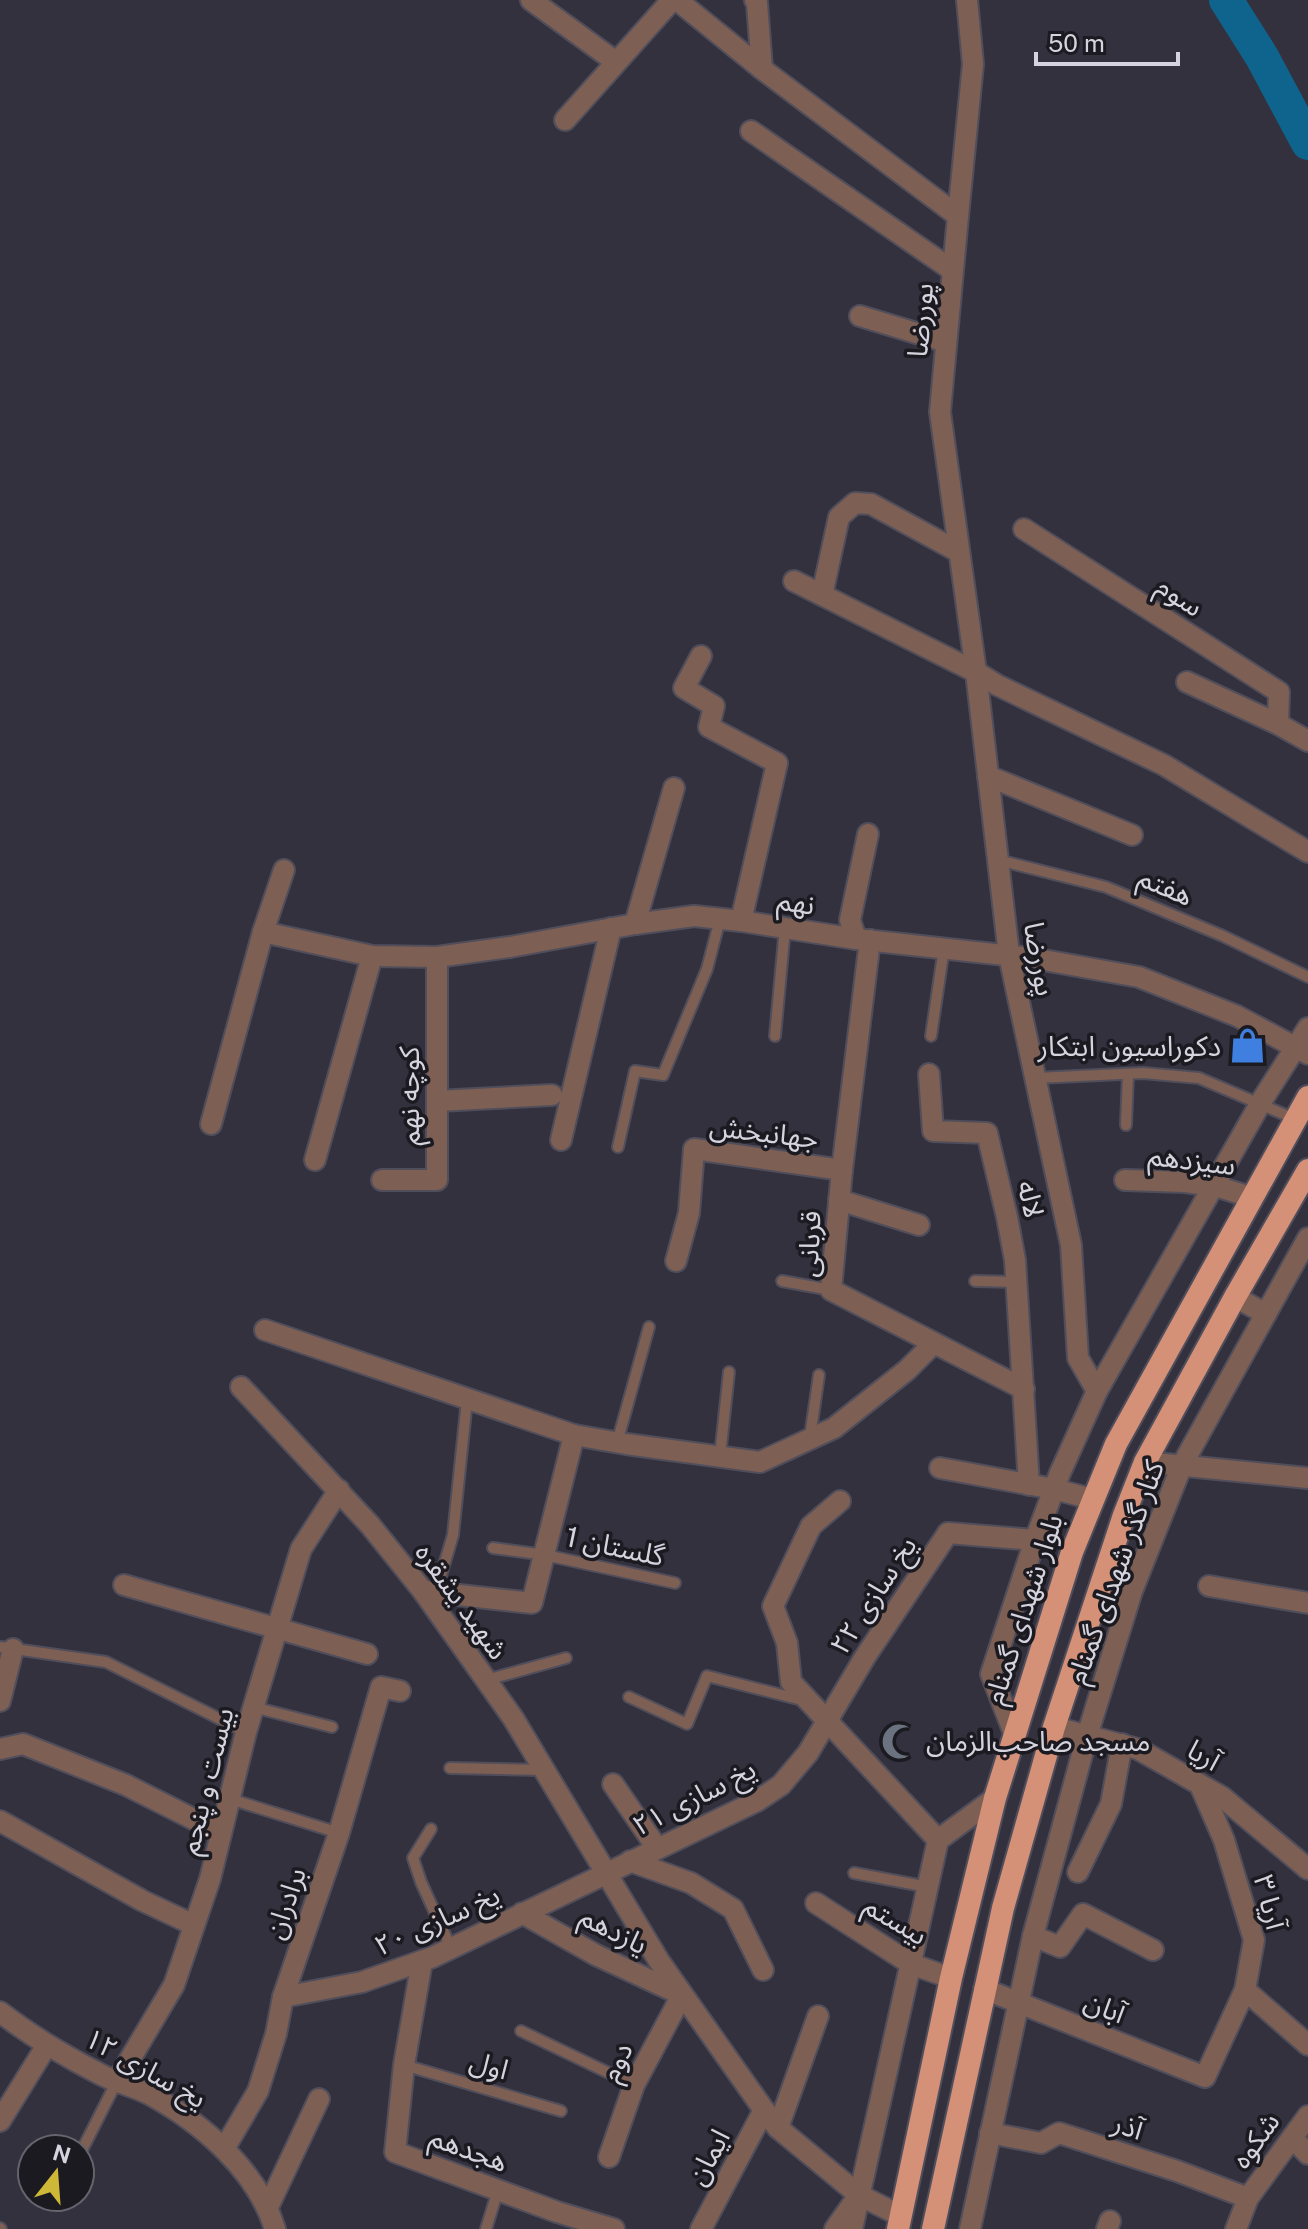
<svg xmlns="http://www.w3.org/2000/svg" width="1308" height="2229" font-family="'Public Sans','Noto Sans Arabic',sans-serif">
<style>
.lines{fill:none;stroke-linecap:round;stroke-linejoin:round}
.river{stroke:#0e648c;stroke-width:34}
.service-casing{stroke:#514e5b;stroke-width:14}
.minor-casing{stroke:#514e5b;stroke-width:24}
.tertiary-casing{stroke:#514e5b;stroke-width:24}
.trunk-casing{stroke:#514e5b;stroke-width:26}
.service{stroke:#7e5f54;stroke-width:10}
.minor{stroke:#7e5f54;stroke-width:20}
.tertiary{stroke:#7e5f54;stroke-width:20}
.trunk{stroke:#d59078;stroke-width:22}
.labels{text-anchor:middle;stroke-width:7;stroke-linejoin:round;paint-order:stroke}
.street-label{font-size:28px;fill:#d5d3dd;stroke:#1b1a20}
.poi-label{font-size:28px;fill:#d5d3dd;stroke:#1b1a20;text-anchor:end}
</style>
<rect width="100%" height="100%" fill="#34313f"/>
<g class="lines">
<!-- river -->
<path class="river" d="M1226 0 1262 57 1308 143"/>
<defs>
<g id="service">
<path d="M998 860 1106 887 1223 936 1308 977"/>
<path d="M775 1036 785 928"/>
<path d="M931 1036 944 948"/>
<path d="M1035 1078 1143 1073 1199 1078 1295 1119"/>
<path d="M1126 1125 1128 1074"/>
<path d="M618 1147 635 1071 663 1075 707 969 720 919"/>
<path d="M782 1281 831 1290"/>
<path d="M975 1281 1017 1282"/>
<path d="M810 1437 819 1375"/>
<path d="M617 1443 649 1327"/>
<path d="M720 1456 729 1372"/>
<path d="M493 1548 545 1555 675 1583"/>
<path d="M436 1592 453 1535 467 1400"/>
<path d="M0 1647 106 1662 246 1732"/>
<path d="M486 1680 566 1658"/>
<path d="M629 1697 687 1724 707 1676 802 1700"/>
<path d="M253 1707 332 1727"/>
<path d="M450 1768 544 1770"/>
<path d="M230 1799 339 1833"/>
<path d="M431 1829 413 1858 421 1882 451 1948"/>
<path d="M854 1873 928 1887"/>
<path d="M521 2031 634 2085"/>
<path d="M404 2065 561 2111"/>
<path d="M80 2154 117 2081"/>
<path d="M0 2228 1 2229"/>
<path d="M486 2229 498 2190"/>
</g>
<g id="minor">
<path d="M531 0 616 62"/>
<path d="M677 0 762 69 958 216 940 412 976 672 1009 955 1071 1245 1078 1358 1097 1391"/>
<path d="M755 0 757 3 762 69"/>
<path d="M565 120 672 0"/>
<path d="M751 131 952 270"/>
<path d="M958 216 973 64 967 0"/>
<path d="M860 316 946 342"/>
<path d="M1024 529 1279 692 1278 724"/>
<path d="M794 581 976 672 997 685 1164 765 1308 852"/>
<path d="M822 595 839 517 855 503 871 504 959 552"/>
<path d="M701 656 684 688 714 706 709 727 777 763 741 921"/>
<path d="M1187 682 1278 724 1308 741"/>
<path d="M988 776 1132 835"/>
<path d="M635 924 674 788"/>
<path d="M263 932 372 956 437 957 510 947 635 924 694 916 741 921 856 939 1032 958 1139 977 1237 1016 1308 1054"/>
<path d="M856 939 850 920 868 834"/>
<path d="M870 940 842 1170 831 1290 1024 1389"/>
<path d="M929 1074 933 1131 987 1133 1007 1217 1015 1260 1029 1485"/>
<path d="M437 1101 552 1095"/>
<path d="M211 1124 263 932 284 870"/>
<path d="M561 1140 611 928"/>
<path d="M315 1160 372 956"/>
<path d="M382 1180H437V957"/>
<path d="M1125 1180 1185 1182 1215 1186 1251 1197"/>
<path d="M839 1200 919 1225"/>
<path d="M676 1261 689 1213 694 1149 842 1170"/>
<path d="M1235 1297 1266 1314"/>
<path d="M265 1330 574 1435 626 1444 760 1462 834 1428 907 1370 934 1343"/>
<path d="M241 1387 370 1525 423 1591 513 1718 659 1961 764 2110 778 2128 859 2195 901 2216"/>
<path d="M1145 1462 1308 1478"/>
<path d="M940 1468 1054 1489 1092 1499"/>
<path d="M840 1501 811 1526 773 1606 787 1643 791 1682 938 1840"/>
<path d="M124 1585 367 1654"/>
<path d="M1209 1586 1308 1603"/>
<path d="M423 1591 532 1603 574 1435"/>
<path d="M0 1701 13 1649"/>
<path d="M1054 1727 1138 1749 1222 1797 1308 1869"/>
<path d="M0 1749 23 1744 126 1785 221 1833"/>
<path d="M613 1784 657 1848"/>
<path d="M0 1821 143 1901 194 1925"/>
<path d="M630 1861 691 1883 733 1909 763 1970"/>
<path d="M1078 1872 1111 1804 1122 1744"/>
<path d="M816 1903 911 1964 951 1978"/>
<path d="M522 1913 596 1955 682 1995 634 2085 609 2157"/>
<path d="M1033 1936 1060 1947 1083 1914 1153 1950"/>
<path d="M422 1961 404 2065 395 2152 557 2212 614 2229"/>
<path d="M984 1989 1205 2077 1245 1990 1254 1940 1224 1840 1200 1785"/>
<path d="M1245 1990 1308 2045"/>
<path d="M283 1997 362 1982 433 1957 757 1801 781 1785 808 1753 865 1657 948 1533 1035 1540"/>
<path d="M0 2012C31 2036 63 2055 98 2073 114 2082 133 2086 149 2094 202 2123 257 2170 275 2229"/>
<path d="M117 2081 174 1985 210 1879 246 1732 301 1549 339 1490"/>
<path d="M0 2121 47 2045"/>
<path d="M778 2128 818 2016"/>
<path d="M990 2133 1041 2143 1059 2133 1177 2171 1248 2198"/>
<path d="M1292 2138 1308 2154"/>
<path d="M224 2149 258 2091 276 2034 283 1997 339 1833 381 1687 400 1691"/>
<path d="M268 2207 319 2099"/>
<path d="M701 2229 764 2110"/>
<path d="M835 2229 859 2195"/>
<path d="M1107 2229 1110 2221"/>
<path d="M1236 2229 1248 2198 1308 2116"/>
</g>
<g id="tertiary">
<path d="M1014 1733 991 1674 1035 1540 1060 1473 1097 1391 1264 1097 1308 1028"/>
<path d="M852 2229 938 1840 995 1798"/>
<path d="M970 2229 1033 1936 1087 1736 1132 1591 1182 1465 1308 1238"/>
</g>
<g id="trunk">
<path d="M898 2229 951 1978 995 1798 1072 1552 1116 1444 1308 1097"/>
<path d="M933 2229 1003 1908 1054 1727 1124 1515 1145 1462 1235 1297 1308 1170"/>
</g>
</defs>
<!-- service casing -->
<use href="#service" class="service-casing"/>
<!-- minor casing -->
<use href="#minor" class="minor-casing"/>
<!-- tertiary casing -->
<use href="#tertiary" class="tertiary-casing"/>
<!-- trunk casing -->
<use href="#trunk" class="trunk-casing"/>
<!-- service -->
<use href="#service" class="service"/>
<!-- minor -->
<use href="#minor" class="minor"/>
<!-- tertiary -->
<use href="#tertiary" class="tertiary"/>
<!-- trunk -->
<use href="#trunk" class="trunk"/>
</g>
<!-- icons -->
<defs>
<symbol id="shop-bare" viewBox="-9 -9 18 18"><path d="M-5-2.5h2.3a2.7 3.5 0 0 1 5.4 0H5L5.5 6h-11ZM-1.5-2.5h3a1.5 2.3 0 0 0-3 0Z" fill="#3f7fe0" stroke="#1b1a20" stroke-width="2.5" paint-order="stroke"/></symbol>
<symbol id="mosque-bare" viewBox="-9 -9 18 18"><path d="M3.5-4.9A6 6 0 1 0 3.5 4.9A5 5 0 1 1 3.5-4.9Z" fill="#6b7280" stroke="#1b1a20" stroke-width="2.5" paint-order="stroke"/></symbol>
</defs>
<g fill-rule="evenodd">
<use href="#shop-bare" x="1222" y="1020" width="51" height="51"/>
<use href="#mosque-bare" x="874" y="1716" width="51" height="51"/>
</g>
<g class="labels">
<!-- street labels -->
<g class="street-label">
<text transform="translate(920 320) rotate(-85)" y="10">پوررضا</text>
<text transform="translate(1180 596) rotate(33)" y="10">سوم</text>
<text transform="translate(1166 886) rotate(23)" y="10">هفتم</text>
<text transform="translate(796 902) rotate(9)" y="10">نهم</text>
<text transform="translate(1040 959) rotate(80)" y="10">پوررضا</text>
<text transform="translate(409 1096) rotate(-90)" y="10">کوچه نهم</text>
<text transform="translate(764 1132) rotate(7)" y="10">جهانبخش</text>
<text transform="translate(1192 1160) rotate(7)" y="10">سیزدهم</text>
<text transform="translate(1031 1199) rotate(77)" y="10">لاله</text>
<text transform="translate(809 1244) rotate(-87)" y="10">قربانی</text>
<text transform="translate(615 1546) rotate(12)" y="10">گلستان 1</text>
<text transform="translate(1115 1572) rotate(-70)" y="10">کنار گذر شهدای گمنام</text>
<text transform="translate(873 1595) rotate(-57)" y="10">یخ سازی ۲۲</text>
<text transform="translate(462 1601) rotate(54)" y="10">شهید یشقره</text>
<text transform="translate(1023 1609) rotate(-72)" y="10">بلوار شهدای گمنام</text>
<text transform="translate(1204 1755) rotate(30)" y="10">آریا</text>
<text transform="translate(206 1781) rotate(-76)" y="10">بیست و پنجم</text>
<text transform="translate(694 1797) rotate(-27)" y="10">یخ سازی ۲۱</text>
<text transform="translate(1270 1902) rotate(76)" y="10">آریا ۳</text>
<text transform="translate(285 1903) rotate(-71)" y="10">برادران</text>
<text transform="translate(437 1920) rotate(-24)" y="10">یخ سازی ۲۰</text>
<text transform="translate(896 1920) rotate(31)" y="10">بیستم</text>
<text transform="translate(614 1930) rotate(27)" y="10">یازدهم</text>
<text transform="translate(1105 2007) rotate(22)" y="10">آبان</text>
<text transform="translate(616 2062) rotate(-65)" y="10">دوم</text>
<text transform="translate(489 2065) rotate(16)" y="10">اول</text>
<text transform="translate(146 2068) rotate(29)" y="10">یخ سازی ۱۲</text>
<text transform="translate(1128 2126) rotate(18)" y="10">آذر</text>
<text transform="translate(1255 2140) rotate(-54)" y="10">شکوه</text>
<text transform="translate(469 2149) rotate(20)" y="10">هجدهم</text>
<text transform="translate(708 2157) rotate(-62)" y="10">ایمان</text>
</g>
<!-- poi labels -->
<g class="poi-label">
<text x="1221" y="1056">دکوراسیون ابتکار</text>
<text x="926" y="1751" text-anchor="start">مسجد صاحب‌الزمان</text>
</g>
</g>
<!-- north arrow -->
<g transform="translate(56 2173) rotate(17)"><circle r="38" fill="#1b1a20" stroke="#65646c" stroke-width="2"/>
<path d="M0-6L14 30L0 20L-14 30Z" fill="#ceb837"/>
<text y="-12" font-size="22" font-weight="bold" text-anchor="middle" fill="#d5d3dd">N</text>
</g>
<!-- scale -->
<path d="M1036 52v12h142v-12" fill="none" stroke="#d5d3dd" stroke-width="4"/>
<text x="1048" y="52" font-size="24" fill="#d5d3dd" stroke="#1b1a20" stroke-width="6" paint-order="stroke">50 m</text>
</svg>
